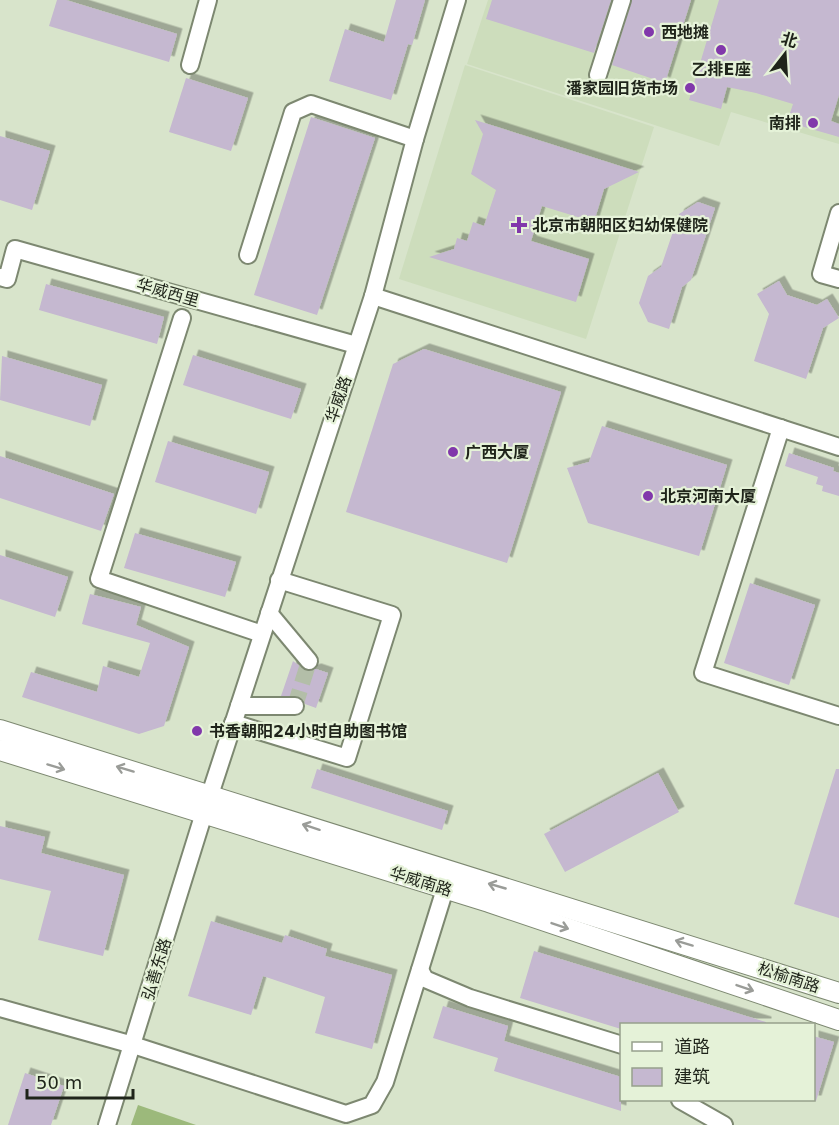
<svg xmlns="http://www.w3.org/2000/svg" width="839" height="1125" font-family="'DejaVu Sans','Noto Sans SC',sans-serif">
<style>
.built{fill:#cdddbc}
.green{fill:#9cb97b}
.building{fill:#c5b8d0;filter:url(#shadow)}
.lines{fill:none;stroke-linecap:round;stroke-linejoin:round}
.minor-tunnel{stroke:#b3bea8;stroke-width:16;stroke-dasharray:16 8;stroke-linecap:butt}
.minor-casing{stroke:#7d8871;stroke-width:20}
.major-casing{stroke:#7d8871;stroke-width:22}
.minor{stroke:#fff;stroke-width:16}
.major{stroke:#fff;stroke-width:20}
.oneway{stroke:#9a9c98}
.poi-dot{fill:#8138ab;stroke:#e5f2d8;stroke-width:2}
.labels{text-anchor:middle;stroke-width:4.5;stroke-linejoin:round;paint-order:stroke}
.poi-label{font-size:16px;font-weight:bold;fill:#1f241a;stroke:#e5f2d8;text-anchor:start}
.street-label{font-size:16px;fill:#1f241a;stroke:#e5f2d8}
</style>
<defs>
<filter id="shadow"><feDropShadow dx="5.5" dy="-5.5" stdDeviation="0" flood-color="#0004"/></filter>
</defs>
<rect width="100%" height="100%" fill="#d8e4cb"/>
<!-- built -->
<g class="built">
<path d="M488 0H839V144L731 112 719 146 467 64Z"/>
<path d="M465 65 654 127 586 339 399 279Z"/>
</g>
<!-- green -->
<path class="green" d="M138 1105 196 1125H131Z"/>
<!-- building -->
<g class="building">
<path d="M57 0H66L177 34 169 62 49 26Z"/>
<path d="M396 0H425L412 45 408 44 391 100 329 81 345 29 384 42Z"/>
<path d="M492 0H611L594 53 486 19Z"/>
<path d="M632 0H691L665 83 612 65Z"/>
<path d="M719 0H839V95L831 121 839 124V137L787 122 793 104 756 93 727 87 721 109 689 100Z"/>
<path d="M186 78 248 98 231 151 169 132Z"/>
<path d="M311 117 375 138 317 315 254 295Z"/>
<path d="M475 120 639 172 604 189 594 222 542 206 531 241 589 259 576 302 429 257 454 249 457 238 467 241 473 222 484 226 496 190 471 174 483 134Z"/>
<path d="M0 136 50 151 32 210 0 200Z"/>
<path d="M698 202 715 208 691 280 682 287 669 329 648 322 639 303 648 276 661 267 679 214Z"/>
<path d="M779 281 787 295 817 305 827 299 839 318 823 328 806 379 754 361 769 314 757 294Z"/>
<path d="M46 284 164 317 157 344 39 310Z"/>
<path d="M424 349 561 392 507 563 346 512 393 364Z"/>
<path d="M193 355 301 389 291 419 183 385Z"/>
<path d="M2 356 102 385 90 426 0 400Z"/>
<path d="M602 426 727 465 699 556 588 523 567 468 589 462Z"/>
<path d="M168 441 269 472 256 514 155 482Z"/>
<path d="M789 453 834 468 833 471 839 473V496L822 491 823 486 816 484 818 477 785 466Z"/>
<path d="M0 456 114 494 101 531 0 498Z"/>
<path d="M135 533 236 562 225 597 124 568Z"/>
<path d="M0 555 68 577 55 617 0 599Z"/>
<path d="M750 583 815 605 789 685 724 663Z"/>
<path d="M90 594 141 607 136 625 189 647 164 726 139 734 22 697 31 672 97 692 103 666 139 677 150 643 82 624Z"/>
<path d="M293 661 306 671 316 669 328 673 316 708 305 704 300 697 281 696Z"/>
<path d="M317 769 448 811 442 830 311 788Z"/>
<path d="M836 769H839V918L794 904Z"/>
<path d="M658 773 679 812 565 872 544 834Z"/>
<path d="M0 826 45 837 41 853 124 875 103 956 38 940 51 891 0 879Z"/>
<path d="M211 921 282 943 285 935 327 949 325 956 392 975 372 1049 315 1033 325 997 263 976 251 1015 188 996Z"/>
<path d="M534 951 766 1022V1024H621V1029L520 998Z"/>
<path d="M443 1006 508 1026 504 1041 621 1077V1111L494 1071 498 1058 433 1038Z"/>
<path d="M813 1036 834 1042 816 1101H813Z"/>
<path d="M25 1073 64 1086 51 1125H8Z"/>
</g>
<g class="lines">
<!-- minor-tunnel -->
<path class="minor-tunnel" d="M295 706 309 661"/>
<defs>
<g id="minor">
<path d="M190 65 208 0"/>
<path d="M598 75 622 0"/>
<path d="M839 213 821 274 839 279"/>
<path d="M248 255 293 112 311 104 415 139"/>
<path d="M0 277 7 279 15 249 356 345"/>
<path d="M373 296 839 447"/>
<path d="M182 318 99 579 262 634"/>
<path d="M781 428 703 673 839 716"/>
<path d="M269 613 309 661"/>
<path d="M239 706H295"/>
<path d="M233 723 347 758 392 615 279 580"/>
<path d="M420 970 425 979 470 998 622 1045"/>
<path d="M0 1008 133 1045 346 1114 372 1105 385 1082 445 889"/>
<path d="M680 1100 724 1125"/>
<path d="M107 1125 204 813 373 296 415 139 457 0"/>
</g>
<g id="major">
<path d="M0 730 839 993"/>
<path d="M0 750 489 902 839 1020"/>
</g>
</defs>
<!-- minor casing -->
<use href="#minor" class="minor-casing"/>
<!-- major casing -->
<use href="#major" class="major-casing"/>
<!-- minor -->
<use href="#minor" class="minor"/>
<!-- major -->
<use href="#major" class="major"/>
</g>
<!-- one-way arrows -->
<defs><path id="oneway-shaft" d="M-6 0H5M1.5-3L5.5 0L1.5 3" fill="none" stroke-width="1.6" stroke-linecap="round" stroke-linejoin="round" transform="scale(1.5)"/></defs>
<g class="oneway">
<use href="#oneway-shaft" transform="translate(56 767) rotate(17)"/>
<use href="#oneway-shaft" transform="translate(125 769) rotate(-163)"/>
<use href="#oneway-shaft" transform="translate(311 827) rotate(-162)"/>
<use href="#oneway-shaft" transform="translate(497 886) rotate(-164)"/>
<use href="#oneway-shaft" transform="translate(560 926) rotate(19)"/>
<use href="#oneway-shaft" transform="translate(684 943) rotate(-163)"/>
<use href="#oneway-shaft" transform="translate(745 988) rotate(19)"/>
</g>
<!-- markers -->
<g class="poi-dot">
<circle cx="649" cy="32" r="6"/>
<circle cx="721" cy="50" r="6"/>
<circle cx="690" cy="88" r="6"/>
<circle cx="813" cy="123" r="6"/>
<path d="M516 216h6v6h6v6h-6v6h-6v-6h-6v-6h6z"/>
<circle cx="453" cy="452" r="6"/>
<circle cx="648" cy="496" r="6"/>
<circle cx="197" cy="731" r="6"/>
</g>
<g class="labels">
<!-- poi labels -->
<g class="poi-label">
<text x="661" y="38">西地摊</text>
<text x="721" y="75" text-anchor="middle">乙排E座</text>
<text x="678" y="94" text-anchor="end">潘家园旧货市场</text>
<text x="801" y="129" text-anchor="end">南排</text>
<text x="532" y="231">北京市朝阳区妇幼保健院</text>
<text x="465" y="458">广西大厦</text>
<text x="660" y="502">北京河南大厦</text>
<text x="209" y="737">书香朝阳24小时自助图书馆</text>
</g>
<!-- street labels -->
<g class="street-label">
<text transform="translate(168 292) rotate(16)" y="6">华威西里</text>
<text transform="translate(338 399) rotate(-71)" y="6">华威路</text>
<text transform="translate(421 881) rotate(17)" y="6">华威南路</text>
<text transform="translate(156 969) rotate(-73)" y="6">弘善东路</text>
<text transform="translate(789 977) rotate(18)" y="6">松榆南路</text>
</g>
</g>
<!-- legend -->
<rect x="620" y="1023" width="195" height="78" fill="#e5f2d8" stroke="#96a08c" stroke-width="1.5"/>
<rect x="632" y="1042" width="30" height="9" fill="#ffffff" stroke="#96a08c" stroke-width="1.5"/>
<text x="674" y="1053" font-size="18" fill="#1f241a">道路</text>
<rect x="632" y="1068" width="30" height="18" fill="#c5b8d0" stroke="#96a08c" stroke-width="1.5"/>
<text x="674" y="1083" font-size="18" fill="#1f241a">建筑</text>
<!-- north arrow -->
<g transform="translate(785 54) rotate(17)" stroke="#e5f2d8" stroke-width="4.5" paint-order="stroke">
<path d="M0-4.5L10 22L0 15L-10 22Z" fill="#1f241a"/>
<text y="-9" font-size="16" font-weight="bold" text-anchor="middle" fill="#1f241a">北</text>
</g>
<!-- scale -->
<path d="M27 1089v9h106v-9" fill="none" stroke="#1f241a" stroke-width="3"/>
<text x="36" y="1089" font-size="18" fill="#1f241a" stroke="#e5f2d8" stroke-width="4.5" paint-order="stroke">50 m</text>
</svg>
